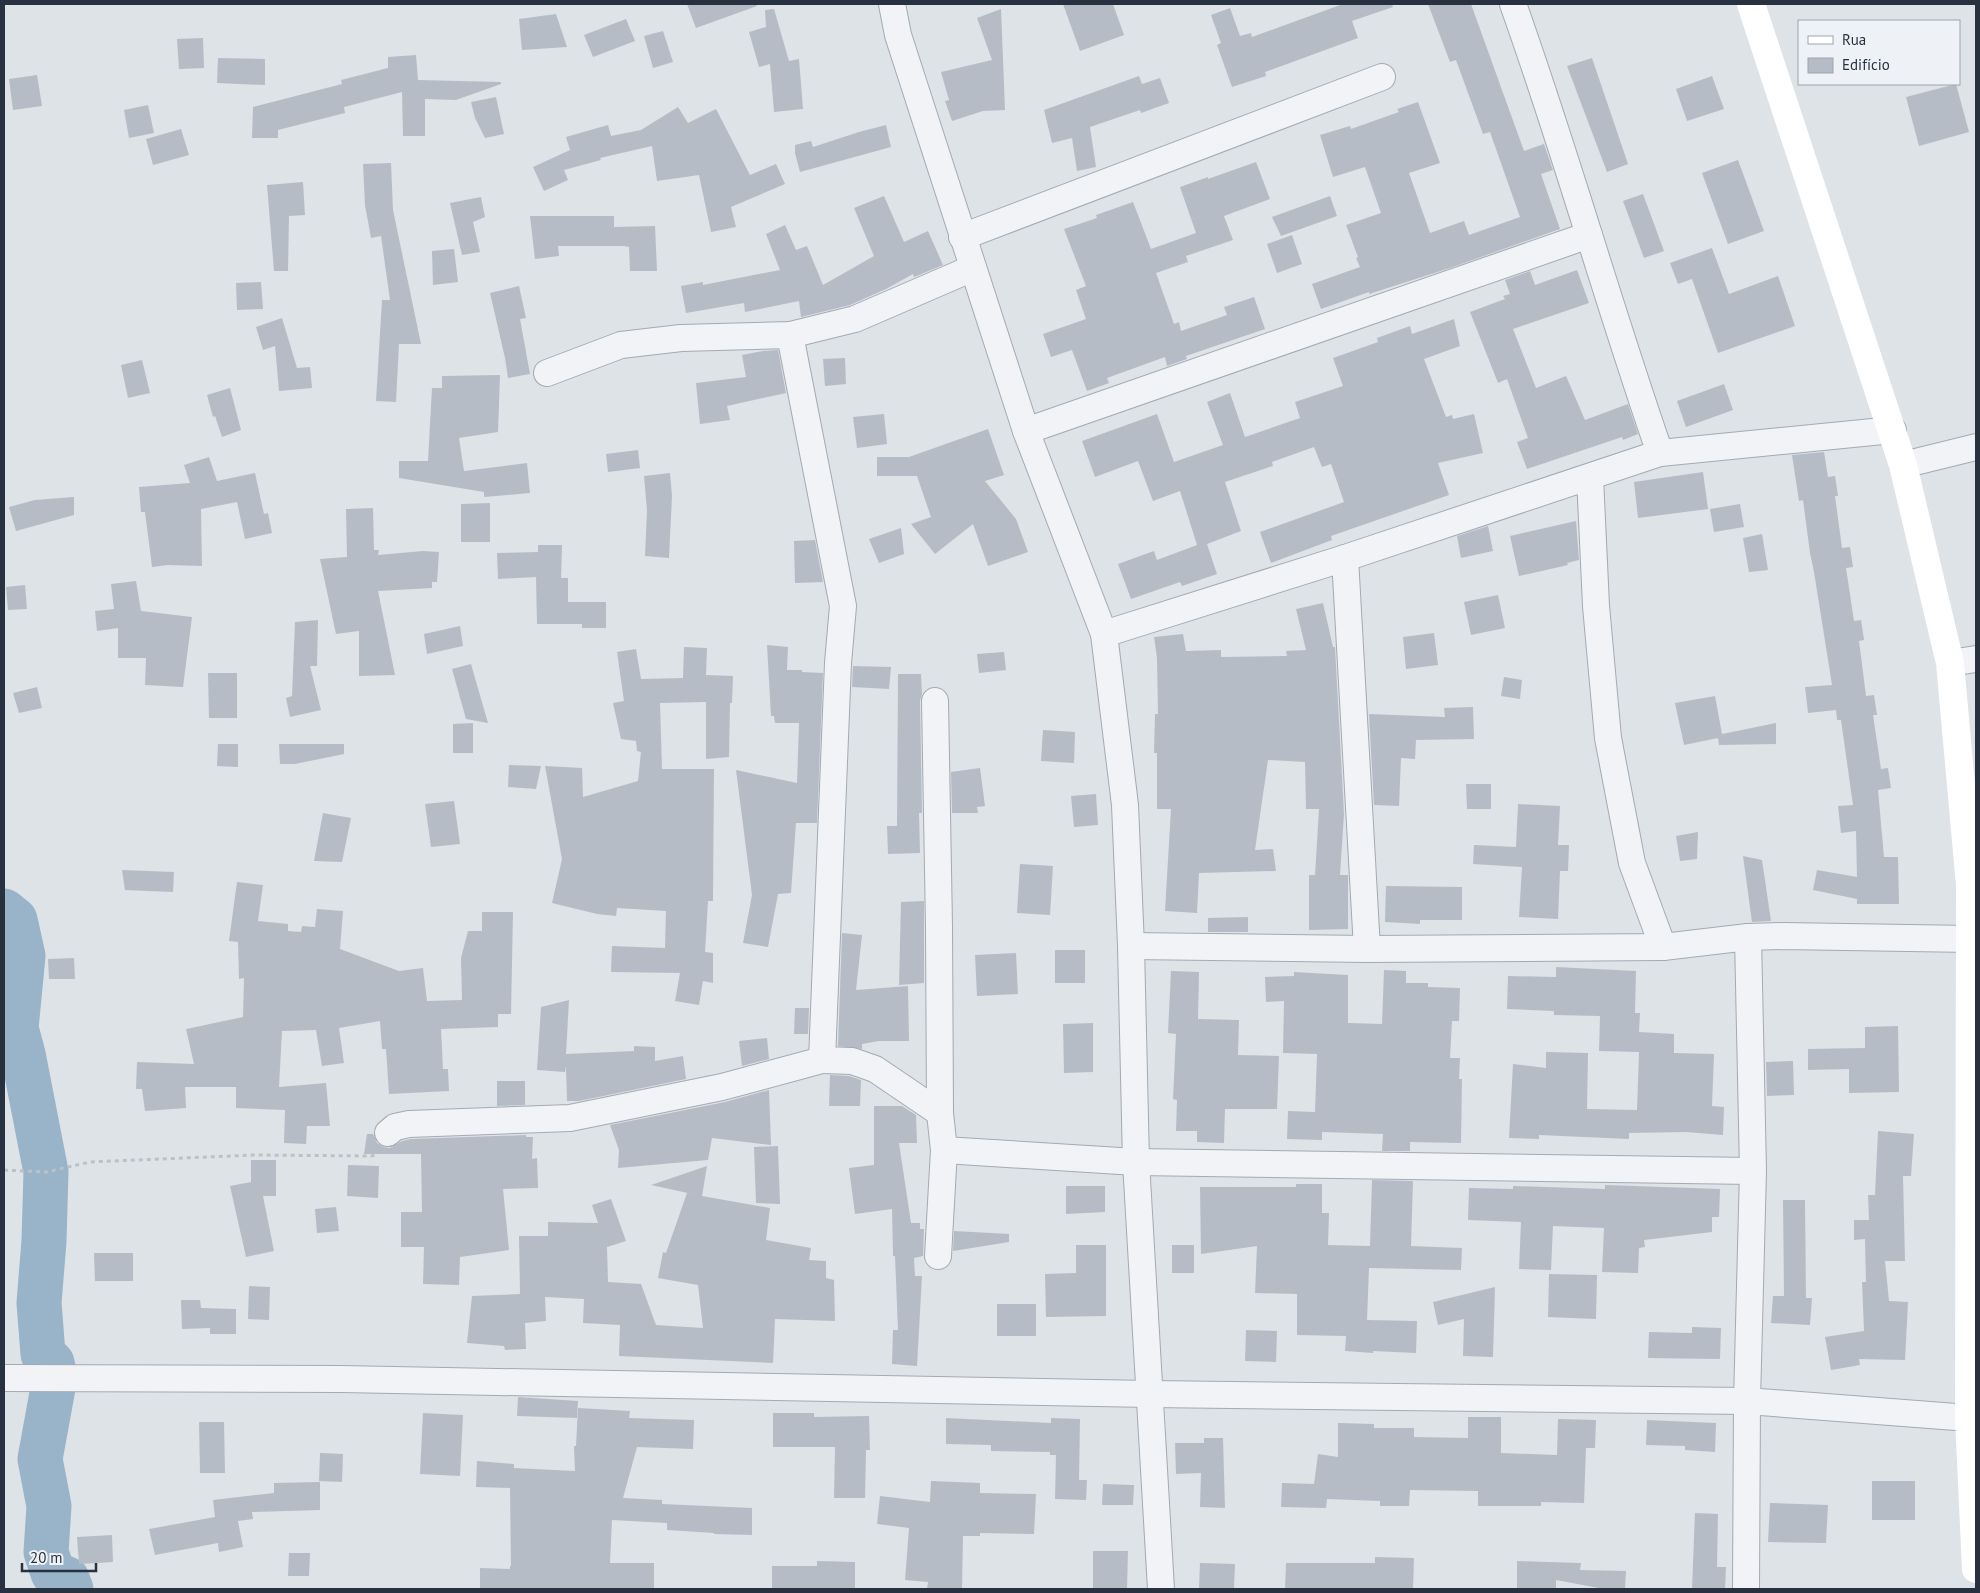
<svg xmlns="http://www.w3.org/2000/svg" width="1980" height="1593" font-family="'PT Sans',sans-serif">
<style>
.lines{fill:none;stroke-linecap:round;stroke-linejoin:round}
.river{stroke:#99b3c9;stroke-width:45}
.building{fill:#b6bcc5}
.street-casing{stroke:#a3aab2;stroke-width:28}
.path{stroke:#bcc1c6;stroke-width:3;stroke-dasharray:4 4;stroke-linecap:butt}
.street{stroke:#f1f3f6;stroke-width:26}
.secondary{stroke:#fff;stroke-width:28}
</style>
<rect width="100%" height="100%" fill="#dee3e8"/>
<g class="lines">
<!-- river -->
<path class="river" d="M4 911 15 920 23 956 16 1028 23 1054 46 1172 44 1241 39 1303 43 1354 52 1363 55 1377 40 1459 49 1506 46 1552 53 1573 67 1579 71 1589"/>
</g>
<!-- building -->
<g class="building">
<path d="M687 4H756L757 6 696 28Z"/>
<path d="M1063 4H1113L1124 35 1080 51Z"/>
<path d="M1343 4H1392L1393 7 1352 21 1358 38 1265 72 1266 76 1232 87 1217 45 1221 43 1211 15 1230 8 1240 36 1251 33 1252 37Z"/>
<path d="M1428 4H1471L1524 151 1544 144 1553 170 1541 174 1560 229 1450 268 1369 294V292L1321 309 1312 284 1360 267 1356 258 1358 257 1346 225 1381 213 1365 167 1333 177 1320 135 1350 126 1351 129 1399 112 1397 109 1418 102 1440 163 1409 173 1430 233 1464 221 1469 235 1520 217 1490 132 1483 134 1456 60 1450 62Z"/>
<path d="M774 9 789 61 799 59 803 109 774 112 770 64 759 67 749 32 766 27 765 10Z"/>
<path d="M1001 9 1005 110 983 111 952 121 945 101 949 100 941 72 992 60 977 18Z"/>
<path d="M556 14 567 47 522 50 519 19Z"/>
<path d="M626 19 635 41 593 57 584 35Z"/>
<path d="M663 31 673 62 653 68 644 36Z"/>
<path d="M203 38 204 68 179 69 177 39Z"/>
<path d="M416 55 418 80 501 82V84L456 100 425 99V136H403L402 92 344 107 345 113 278 130V138H252L253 107 342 84 341 80 388 68V57Z"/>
<path d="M218 58 265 59V85L217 83Z"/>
<path d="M1592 58 1628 164 1607 172 1567 66Z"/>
<path d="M37 75 42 106 13 110 9 79Z"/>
<path d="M1139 76 1142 84 1160 78 1169 103 1141 113 1140 110 1090 127 1096 167 1077 171 1072 138 1052 143 1044 110Z"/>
<path d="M1712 76 1724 109 1687 121 1676 89Z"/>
<path d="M1956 84 1969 132 1919 146 1906 97Z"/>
<path d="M496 97 504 134 485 138 475 118 471 102Z"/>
<path d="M148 105 154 133 129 138 124 110Z"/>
<path d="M678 107 688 123 716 109 750 175 776 164 785 184 731 207 736 227 711 232 699 175 657 181 652 146 600 158 601 160 564 170 568 180 544 191 533 167 570 150 566 137 608 125 611 136 641 130Z"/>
<path d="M886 125 891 147 800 172 795 153V145L811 141 813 147 859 132Z"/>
<path d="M181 129 189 155 153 165 146 139Z"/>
<path d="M1738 160 1764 231 1728 244 1702 173Z"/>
<path d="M1256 162 1270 199 1224 216 1233 240 1186 256 1188 262 1156 273 1174 324 1179 322 1181 331 1227 315 1224 307 1254 297 1265 329 1186 356 1187 359 1167 366 1165 357 1107 378 1109 383 1087 391 1072 350 1051 357 1043 334 1086 319 1076 290 1086 286 1064 229 1097 218 1096 215 1133 202 1151 249 1196 233 1180 187 1208 177V179Z"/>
<path d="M391 163 393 210 421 344H399L396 402 376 401 382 300H390L381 236 371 238 365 205 363 164Z"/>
<path d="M303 182 305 215 289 216 288 271H274L267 185Z"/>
<path d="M1643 194 1664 251 1644 258 1623 201Z"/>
<path d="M884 196 904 242 928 231 943 265 914 277 913 274 886 289 850 305 801 317 799 301 745 312 744 303 686 313 681 286 703 282V285L780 270 766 234 785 225 796 250 807 246 823 285 874 256 854 208Z"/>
<path d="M1330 196 1337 216 1281 236 1272 217Z"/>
<path d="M481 197 485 217 473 222 480 252 462 255 450 203Z"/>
<path d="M530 216H614V227L655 226 657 271H630L629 247 624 246H558L559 256 535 259Z"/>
<path d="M1292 235 1302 264 1277 273 1267 244Z"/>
<path d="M1712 248 1729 294 1778 276 1795 326 1718 353 1692 279 1678 284 1670 263Z"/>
<path d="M454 249 458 282 433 285 432 251Z"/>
<path d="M1577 270 1589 303 1513 329 1536 388 1566 376 1585 420 1628 404 1638 434 1623 440 1622 437 1527 469 1517 442 1528 438 1507 379 1498 383 1470 312 1505 299 1503 296 1510 294 1505 280 1530 271 1535 285Z"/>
<path d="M261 282 263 309 237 310 236 283Z"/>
<path d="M519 286 526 318 520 319 530 374 508 378 505 358 490 293Z"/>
<path d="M282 318 297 368 310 367 312 388 279 391 275 346 263 350 256 327Z"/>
<path d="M1454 319 1460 346 1424 359 1446 417 1452 415 1453 419 1474 414 1483 453 1438 463 1449 495 1331 536 1332 540 1271 563 1260 532 1344 502 1331 464 1322 467 1314 447 1272 462 1273 466 1225 482 1241 531 1207 544 1217 574 1182 586 1180 582 1131 599 1118 564 1154 551 1157 560 1197 545 1180 491 1153 501 1138 461 1095 477 1082 441 1157 414 1174 462 1223 445 1207 402 1230 393 1245 437 1300 418 1295 402 1343 386 1333 358 1378 342 1377 338 1410 326 1412 334Z"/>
<path d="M778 350 786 393 727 406 730 420 700 424 696 383 746 377 742 355 763 351Z"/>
<path d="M845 358 846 384 825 386 823 359Z"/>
<path d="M142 360 150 393 128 398 121 365Z"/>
<path d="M500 375 498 432 459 438 464 471 527 463 530 493 484 497V492L399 478V461H428L432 388H442V376Z"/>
<path d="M1724 384 1733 410 1686 427 1677 401Z"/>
<path d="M230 388 241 430 222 437 215 416 213 417 207 395Z"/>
<path d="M884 414 887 444 857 448 853 417Z"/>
<path d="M988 429 1004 475 985 481 1016 519 1028 552 988 566 973 524 935 554 911 524 931 517 917 476H877V457H909Z"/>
<path d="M638 450 640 468 608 472 606 454Z"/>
<path d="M1824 452 1828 477 1835 476 1838 496H1835L1842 548 1850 547 1853 567 1846 568 1854 621 1861 620 1864 640 1859 641 1866 696 1874 695 1877 715H1873L1881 769 1888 768 1891 788 1878 790 1884 857H1898L1899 904H1857V899L1813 890 1817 870 1857 877 1856 831 1841 833 1838 806 1853 805 1841 720H1837L1836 710 1808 713 1805 687 1832 685 1814 572 1810 553 1803 500 1799 501 1792 455Z"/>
<path d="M209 457 217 481 255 473 264 514 268 513 272 533 245 539 237 502 201 509 202 566 168 565 152 567 145 512H141L139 487 190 483 184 465Z"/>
<path d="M1703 472 1708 509 1638 518 1634 482Z"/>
<path d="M670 473 672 496 669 558 645 556 647 510 644 476Z"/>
<path d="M74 497V515L16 531 9 507 35 500Z"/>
<path d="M490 503V542H461V504Z"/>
<path d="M1740 504 1744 527 1714 532 1710 509Z"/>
<path d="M373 508 374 550H379L378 555 423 551 439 552 437 582H432V588L378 591 395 675 359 676V631L336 634 320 559 347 557 346 509Z"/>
<path d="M1576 521 1579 560 1567 563 1568 565 1519 576 1510 536Z"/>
<path d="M1488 526 1493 551 1461 558 1457 536Z"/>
<path d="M901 528 904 554 879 563 869 539Z"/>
<path d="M1762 534 1768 570 1749 572 1743 538Z"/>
<path d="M815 540 823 582 795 583 794 541Z"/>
<path d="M538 545H562L561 578H568V602H606V628H582V624H537L536 577 498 579 497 553 538 552Z"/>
<path d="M136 581 141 611 192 617 183 687 145 685 146 658H118V628L97 631 95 611 114 609 111 584Z"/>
<path d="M25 585 27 609 8 610 6 587Z"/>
<path d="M1498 595 1505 628 1471 635 1464 602Z"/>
<path d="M1323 603 1333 647H1335L1344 814 1340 875H1348V929L1309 930V875H1315L1319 809H1306L1305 762 1268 760 1255 850 1273 849 1276 871 1199 873 1197 913 1165 911 1171 809H1157V753H1154L1155 714H1158L1157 658 1154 637 1183 634 1186 651 1221 650V657L1287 656 1286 651 1306 650 1296 609Z"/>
<path d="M318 620 317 666H310L321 710 290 717 286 698 292 696 295 622Z"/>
<path d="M460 626 463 646 427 654 424 634Z"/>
<path d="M1434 633 1438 665 1406 669 1403 637Z"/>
<path d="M767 645 788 647 787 670H802V672L823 673 817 823H796L791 893 778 894 768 947 743 943 752 895 736 770 797 783 799 723H775L774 716H771Z"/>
<path d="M684 647 707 648 706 675 733 676 732 703H730L729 757 706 759V702L660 703 662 769H714L713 901H708L705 952 713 953V983L703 981 699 1005 675 1001 680 973 611 972 612 946 665 948 666 911 617 908 616 916 597 914 552 903 562 859 545 766 582 768 583 797 638 781 641 752 637 751 636 741 621 739 613 703 624 701 617 652 636 649 641 679 683 678Z"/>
<path d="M1004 652 1006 670 979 673 977 654Z"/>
<path d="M471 664 488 723 466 719 452 669Z"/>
<path d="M853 666 891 667 889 689 852 687Z"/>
<path d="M208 673H237V718H209Z"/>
<path d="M898 674H921L922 694 920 701 922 813H919L920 853 888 854 887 826H897Z"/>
<path d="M1504 677 1522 680 1520 699 1501 696Z"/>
<path d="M37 687 42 708 19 713 13 693Z"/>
<path d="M1715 696 1722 734 1776 723V744L1719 745 1718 738 1684 745 1675 703Z"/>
<path d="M1473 707 1474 739 1416 740 1415 759 1401 758 1399 806 1374 805 1369 714 1445 717 1444 708Z"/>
<path d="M473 723V753H453V724Z"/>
<path d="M1043 730 1075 732 1074 763 1041 761Z"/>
<path d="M218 744H238V767L217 766Z"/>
<path d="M279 744H344V754L295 764H280Z"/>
<path d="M509 765 541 766 536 789 508 787Z"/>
<path d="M980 768 985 806 977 807 978 813H952L951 772Z"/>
<path d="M1466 784H1491V809H1467Z"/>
<path d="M1096 794 1098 825 1074 827 1071 796Z"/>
<path d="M454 801 460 844 431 847 425 804Z"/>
<path d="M1518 804 1560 806 1558 845H1569L1568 871H1560L1558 919 1519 917 1522 867 1473 864 1474 845 1516 847Z"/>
<path d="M323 813 351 818 342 862 314 861Z"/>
<path d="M1698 832 1697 859 1680 861 1676 836Z"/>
<path d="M1743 856 1762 860 1771 921 1752 922Z"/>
<path d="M1020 864 1053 866 1050 915 1017 913Z"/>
<path d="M122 870 174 872 173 892 125 890Z"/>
<path d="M237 882 263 885 258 921 288 924V931L301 932 302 926 315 927 317 909 343 911 340 949 399 971 423 968 427 1001 462 1000 461 958 468 931H482V912H513L511 1014H498V1027L441 1029 443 1069H448L449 1091 389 1094 386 1049H382L380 1021 339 1028 344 1063 322 1066 316 1030 282 1031 279 1087 326 1083 330 1126H307L306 1144 284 1143 285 1110 236 1108V1087H185L186 1108 145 1111 142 1089H136L137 1062 194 1064 186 1029 243 1017 244 978 239 979 238 942 229 941Z"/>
<path d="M1386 886 1462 887V920H1420V924L1385 922Z"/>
<path d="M924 901V983L899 985 901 902Z"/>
<path d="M1248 917V932H1208V918Z"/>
<path d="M842 933 862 935 856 990 908 986 909 1041H879L862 1044V1049L838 1046Z"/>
<rect x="1055" y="950" width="30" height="33"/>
<path d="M1016 953 1018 994 977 996 975 955Z"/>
<path d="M74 958 75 979H49L48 959Z"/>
<path d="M1556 967 1636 971 1635 1013H1640L1639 1032 1674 1034V1053L1714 1054 1712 1106 1724 1107 1723 1135 1686 1132 1629 1133V1139L1539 1135V1139L1509 1138 1513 1064 1546 1068V1052L1588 1053 1587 1109 1637 1110 1639 1052 1599 1051 1600 1016 1554 1015V1011L1507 1009 1508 976 1556 977Z"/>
<path d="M1384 970 1406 971V983H1428V987L1460 988 1459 1021H1452L1450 1058H1460L1459 1079H1462L1461 1143 1410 1142V1151H1382L1383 1134 1322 1132V1140L1287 1139 1288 1111 1315 1112 1317 1054 1283 1053 1284 1001 1266 1002 1265 977 1294 976V972L1348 975V1023L1382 1024Z"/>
<path d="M1171 971 1199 972 1198 1019 1239 1020 1238 1055 1279 1056 1277 1109H1225L1224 1143 1197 1142V1131H1176L1177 1100 1173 1099 1176 1034 1168 1033Z"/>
<path d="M569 1000 566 1054 634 1051V1046L655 1047V1061L683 1056 686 1079 579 1101H567L566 1066 565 1072 537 1070 541 1007Z"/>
<path d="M795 1008H809L808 1034H794Z"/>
<path d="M1093 1023V1072L1064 1073 1063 1024Z"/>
<path d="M1898 1026 1899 1092 1849 1093V1069L1808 1070V1049L1865 1048V1027Z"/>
<path d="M767 1038 769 1059 742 1066 739 1041Z"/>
<path d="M1793 1061 1794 1095 1767 1096 1766 1062Z"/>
<path d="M830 1075 849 1076 861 1080 860 1106H829Z"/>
<path d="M497 1081H525V1105L497 1106Z"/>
<path d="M769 1090 771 1145 712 1138 708 1160 618 1168 619 1150 610 1125 725 1102Z"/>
<path d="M874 1106H902L916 1115 917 1143H899L911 1223H920V1229H924L923 1256 914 1258 915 1276H922L917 1366 892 1364 893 1330H898L895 1256H893L892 1209 855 1214 849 1168 874 1165Z"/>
<path d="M1878 1131 1914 1134 1911 1176H1903L1905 1261H1885L1889 1301 1908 1302 1905 1360 1859 1359 1860 1365 1831 1370 1825 1337 1864 1331 1862 1282H1866L1865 1239 1854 1240V1220H1869L1868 1195H1875Z"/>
<path d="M367 1134H373L377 1143 384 1147 390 1148 402 1141 411 1139 526 1135V1137H533L532 1159 537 1158 538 1188 503 1189 509 1250 460 1257 459 1285 423 1284 424 1247H401V1212H422L421 1154H364Z"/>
<path d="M778 1146 780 1204 756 1203 754 1147Z"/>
<path d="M251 1160H276V1196H263L274 1251 246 1257 230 1186 251 1182Z"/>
<path d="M348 1165 379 1166 378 1198 347 1196Z"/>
<path d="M707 1166 702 1196 770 1208 766 1240 811 1248 809 1260 826 1261V1278L834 1280 835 1321 775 1319 773 1363 619 1356 620 1325 583 1323 584 1299 545 1297 546 1321 525 1323 526 1349 505 1350 504 1346 467 1343 472 1296 520 1294 519 1236H548V1222L598 1223 592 1205 611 1199 626 1241 607 1247 608 1282 641 1284 656 1325 703 1328 698 1285 658 1278 663 1252 666 1253 687 1193 697 1195 651 1185Z"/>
<path d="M1372 1180 1413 1181 1411 1246 1462 1248 1461 1270 1369 1268 1367 1320 1417 1321 1416 1353 1373 1351V1353L1345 1351 1346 1336 1297 1335V1294L1255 1293 1257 1246 1201 1254 1200 1187H1296V1184H1322V1213H1329L1328 1245 1370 1246Z"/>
<path d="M1605 1185 1720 1189 1719 1217H1712V1232L1644 1240 1645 1247 1639 1248 1638 1273 1602 1272 1604 1228 1553 1226 1551 1270 1519 1269 1521 1222 1468 1220 1469 1188 1513 1189V1186L1605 1189Z"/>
<path d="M1066 1186H1105V1212L1066 1214Z"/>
<path d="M1783 1200H1805L1806 1298H1812L1810 1325 1771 1323 1773 1296H1784Z"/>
<path d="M336 1207 339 1231 317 1233 315 1209Z"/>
<path d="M954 1231 1009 1234V1242L953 1251Z"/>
<path d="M1076 1245H1106V1316L1046 1317 1045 1274 1076 1273Z"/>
<rect x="1172" y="1245" width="22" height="28"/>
<path d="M94 1253H133V1281H95Z"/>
<path d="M1549 1274 1597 1275 1596 1319 1548 1317Z"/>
<path d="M249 1286 270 1287 269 1320 248 1319Z"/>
<path d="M1495 1287 1493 1357 1463 1356 1464 1319 1438 1325 1433 1302Z"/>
<path d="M181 1300H200L201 1308 236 1309V1334H210V1328L182 1329Z"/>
<rect x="997" y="1304" width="39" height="32"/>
<path d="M1692 1327 1721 1328 1720 1359 1648 1358 1649 1332 1692 1333Z"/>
<path d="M1246 1330 1277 1331 1276 1362 1245 1361Z"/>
<path d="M518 1397 578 1401 577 1418 517 1416Z"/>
<path d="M578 1408 630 1411 629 1418 694 1420 693 1449 637 1447 623 1498 662 1500V1504L752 1508V1535L714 1534V1533L667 1530V1523L612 1520 610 1563H654V1589H480V1568L510 1569V1566H511L510 1488 476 1487 477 1461 514 1464V1468L575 1471 574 1446H576Z"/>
<path d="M423 1413 463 1415 460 1476 420 1474Z"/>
<path d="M773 1413H814V1417L869 1416 870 1450H866L865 1498H834L835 1447H773Z"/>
<path d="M1468 1417H1501V1453L1557 1455 1558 1419 1596 1420 1595 1448H1586L1584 1503 1541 1502V1506H1478V1491L1410 1490 1409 1506H1380V1501L1327 1499 1326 1508 1281 1507 1282 1483 1314 1484 1318 1454 1338 1457V1423L1374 1424V1428H1414V1437L1468 1438Z"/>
<path d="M946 1418 1051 1423V1418L1080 1419 1079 1480H1087L1086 1500 1055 1499 1056 1455H1050V1452L991 1451V1445L946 1444Z"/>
<path d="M1647 1420 1716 1423 1715 1452 1685 1450V1446L1646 1445Z"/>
<path d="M199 1422H224L225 1473H200Z"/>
<path d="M1204 1438H1223L1225 1508 1200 1507 1201 1473 1176 1474 1175 1443H1204Z"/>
<path d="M320 1453 343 1454 342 1482 319 1481Z"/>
<path d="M931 1481 980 1483V1493L1036 1494 1034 1534 980 1533V1536H963L962 1589H927L928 1582 905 1580 909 1528 877 1524 880 1496 930 1502Z"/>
<rect x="1872" y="1481" width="43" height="39"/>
<path d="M320 1482V1510L252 1512 253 1519 238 1521 243 1547 219 1552 218 1543 155 1555 149 1529 215 1517 213 1500 274 1493V1483Z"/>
<path d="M1103 1484 1134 1485 1133 1505H1102Z"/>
<path d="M1770 1503 1828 1505 1826 1543 1768 1542Z"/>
<path d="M1695 1513 1718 1514 1717 1567H1726L1725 1589H1692Z"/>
<path d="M112 1535 113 1562 79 1564 77 1537Z"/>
<path d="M1093 1551H1128L1127 1589H1093Z"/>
<path d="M289 1553H310L309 1576H288Z"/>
<path d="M1375 1557 1414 1558 1413 1589H1285L1286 1563H1375Z"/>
<path d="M817 1561 855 1562V1589H772V1566H817Z"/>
<path d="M1517 1561 1581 1563 1580 1570 1626 1571 1625 1589H1604L1556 1580V1589H1517Z"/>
<path d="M1200 1563 1235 1564 1234 1589H1199Z"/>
</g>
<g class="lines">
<defs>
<g id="street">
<path d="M892 4 898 35 1026 431 1104 634 1125 805 1131 946 1136 1162 1161 1589"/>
<path d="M1513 4C1566 152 1608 304 1660 453"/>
<path d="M962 237 1382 77"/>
<path d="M790 335 843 606 838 663 822 1060 852 1061 875 1069 940 1113"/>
<path d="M547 373 621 345 681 338 790 335 855 319 973 268"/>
<path d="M1026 431 1589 235"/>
<path d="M1903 465 1976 447"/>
<path d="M1590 477 1596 606 1608 738 1632 863 1663 947"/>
<path d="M1345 558 1367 949"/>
<path d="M1104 634 1345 558 1660 453 1893 430"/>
<path d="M1950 663 1976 659"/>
<path d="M935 701 939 926 940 1113 944 1150 938 1256"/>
<path d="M1131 946 1367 949 1663 947 1748 937 1783 936 1971 939"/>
<path d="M388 1133 395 1127 409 1124 570 1118 722 1087 822 1060"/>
<path d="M944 1150 1136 1162 1753 1171"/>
<path d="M4 1378 341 1379 1150 1394 1747 1401 1969 1418"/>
<path d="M1746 1589 1747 1401 1753 1171 1748 937"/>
</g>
</defs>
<!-- street casing -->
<use href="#street" class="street-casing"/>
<!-- path -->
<path class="path" d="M4 1170 46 1172 90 1162 254 1155 372 1156 376 1154"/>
<!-- street -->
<use href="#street" class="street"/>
<!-- secondary -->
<path class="secondary" d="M1751 4 1903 465 1950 663 1970 885 1969 1418 1976 1569"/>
</g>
<!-- border -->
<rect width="1980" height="1593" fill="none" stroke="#27313f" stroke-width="10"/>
<!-- legend -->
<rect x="1798" y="20" width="162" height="65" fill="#eef1f6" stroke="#9ea4ad"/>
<rect x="1808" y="36" width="25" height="8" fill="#ffffff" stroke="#9ea4ad"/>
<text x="1842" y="45" font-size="15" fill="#27313f">Rua</text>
<rect x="1808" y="58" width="25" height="15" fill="#b6bcc5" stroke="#9ea4ad"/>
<text x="1842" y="70" font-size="15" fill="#27313f">Edifício</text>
<!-- scale -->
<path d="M22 1563v8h74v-8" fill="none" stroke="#27313f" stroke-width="2.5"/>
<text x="30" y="1563" font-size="15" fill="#27313f" stroke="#eef1f6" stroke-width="4" paint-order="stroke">20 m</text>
</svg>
